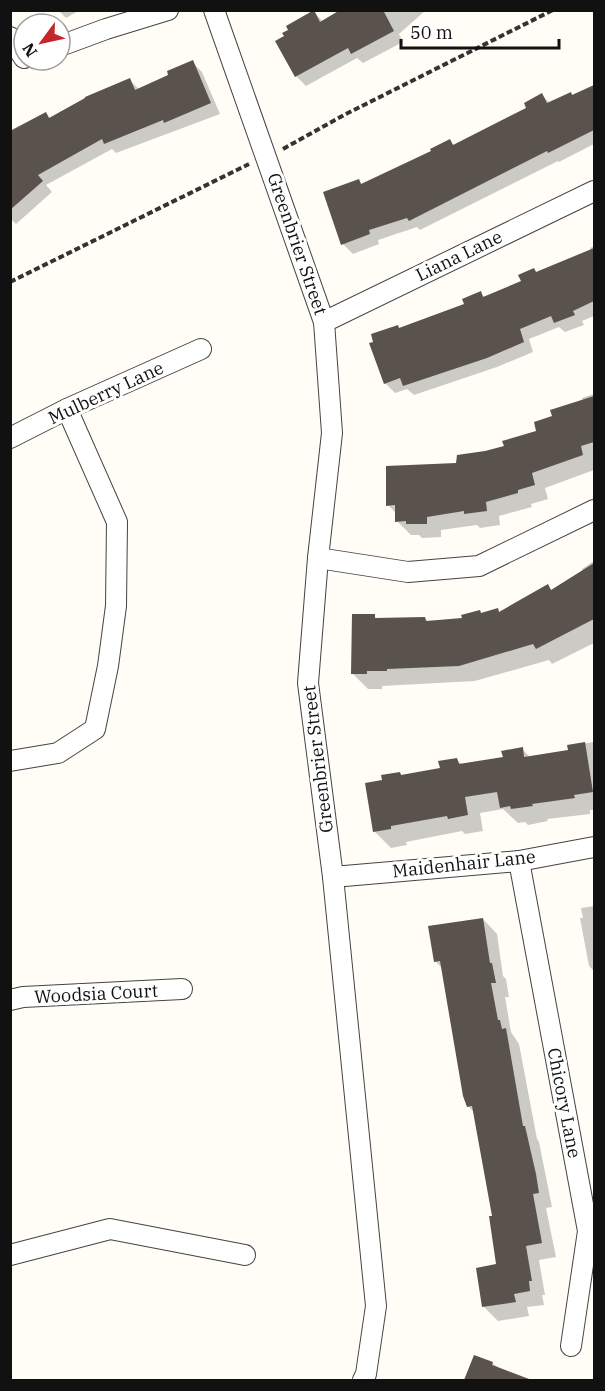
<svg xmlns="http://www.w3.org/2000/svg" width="605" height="1391" font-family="'IBM Plex Serif',serif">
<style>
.shadow{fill:#0003}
.building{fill:#5a524d}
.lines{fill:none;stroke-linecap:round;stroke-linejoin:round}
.street-casing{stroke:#444;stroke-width:22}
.path{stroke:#333;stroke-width:4;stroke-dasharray:6 3;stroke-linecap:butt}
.street{stroke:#fff;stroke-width:20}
.labels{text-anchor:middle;stroke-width:6;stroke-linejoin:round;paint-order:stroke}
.street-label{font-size:18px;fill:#111;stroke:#fff}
</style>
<rect width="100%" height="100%" fill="#fffdf5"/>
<!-- shadow -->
<g class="shadow">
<path d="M58 10H80L66 18Z"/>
<path d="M344 10H426L399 34 403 42 363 63 357 58 306 86 296 76 286 36 314 12 323 22Z"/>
<path d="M192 62 202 72 220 114 116 153 112 149 46 185 52 192 16 224 10 218V143L46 114 51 119 129 80 139 89 170 76Z"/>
<path d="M594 87V144L559 162 558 161 420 230 417 227 378 240 379 244 353 254 343 244 359 181 362 185 433 152 450 141 455 146 528 109 542 95 550 103 573 96Z"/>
<path d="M594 246V316L582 321 584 325 565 332 559 327 529 339 533 352 497 367 414 395 407 389 395 393 385 383 400 329 466 305 480 292 485 298 523 282 534 270 537 273 591 251 590 248Z"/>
<path d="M594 394V470L545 488 548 499 531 504 532 507 499 516 500 525 480 528 477 525 441 530V537L422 538 419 535H411L397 521V514L388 505 457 464 505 447 538 432 554 417 583 402 582 398Z"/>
<path d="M594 561V643L552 664 549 660 475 681 382 686V689H368L352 673 374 616 378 620 425 618 429 623 464 620 497 610 501 613 548 586 552 591 584 572 582 569Z"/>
<path d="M594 742V810H590V814L547 819 548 821 528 825 525 822 518 823 503 809 480 813 483 831 465 834 462 831 406 842 407 845 391 848 375 832 384 781 400 773 402 776 441 770 457 760 463 765 504 758 522 749 531 758 570 752 569 746Z"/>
<path d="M594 906V983L593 970 589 966 580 918H583L581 908Z"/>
<path d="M483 919 497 934 503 976 506 979 509 997H505L511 1032 519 1044 537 1139 539 1142 552 1207 546 1208 556 1257 539 1260 545 1295H542L544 1305 527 1307 529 1316 498 1321 484 1307 498 1266 493 1217 475 1113 468 1106 443 969 435 961Z"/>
<path d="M475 1357 492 1363 517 1380H466Z"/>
</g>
<!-- building -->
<g class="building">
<path d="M314 10 320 22 340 10H383L394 31 351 54 348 48 295 77 275 41 284 36 282 33 288 30 286 26Z"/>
<path d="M193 60 211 103 164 123 163 120 104 144 102 139 38 175 43 181 10 210V131L46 112 49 118 85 98V97L130 78 135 90 168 75 167 71Z"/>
<path d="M594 85V130L548 153 547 151 409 221 407 218 369 230 370 234 341 245 323 192 359 179 361 184 431 151 430 149 450 139 453 145 526 108 524 103 542 93 547 103 571 92 572 95Z"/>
<path d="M594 248V301L573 311 575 315 554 323 551 316 520 329 524 342 487 358 403 386 400 378 384 384 369 343 373 342 371 334 398 325 399 328 464 304 462 299 481 291 483 297 521 281 518 275 534 268 536 272Z"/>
<path d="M594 396V442L581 446 583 455 532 473 535 485 518 490V493L486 502 487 511 464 514V511L427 517V524H406V521L395 522V505L386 506V466L456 463 457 455 485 451 504 446 502 441 536 431 534 422 552 416 550 410Z"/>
<path d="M594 563V619L536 649 533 644 459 666 387 669V671H367V674H351L352 614H375V618L425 617 426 621 462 618 461 615 480 610 481 613 498 608 499 612 548 584 551 590Z"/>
<path d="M585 742 593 792 574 795 575 798 532 804 533 806 511 809 510 806 500 808 497 792 465 797 468 815 448 819 447 816 391 826V829L373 832 365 783 382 780 381 775 400 772 401 775 440 768 438 761 457 758 459 764 503 757 501 751 523 747 524 757 568 750 567 745Z"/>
<path d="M483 918 490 963H492L496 983H491L498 1020H500L502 1029 506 1028 523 1126H525L536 1174 539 1193 533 1194 542 1243 526 1246 532 1281H529L530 1291 514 1294 516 1302 482 1307 476 1268 496 1264 489 1216H492L472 1106 467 1107 463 1096 440 961 434 962 428 926Z"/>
<path d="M474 1355 493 1362 492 1365 529 1379 528 1380H464Z"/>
</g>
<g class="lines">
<defs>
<g id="street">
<path d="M214 10 324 322 332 433 318 558 308 683 333 877 376 1306 366 1374 363 1380"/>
<path d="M10 37 24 58"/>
<path d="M60 46 106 29 168 10"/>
<path d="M324 322 594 191"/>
<path d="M10 438 67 409 201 349"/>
<path d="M318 558 408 572 479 566 594 510"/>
<path d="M10 761 58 753 95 729 108 666 116 606 117 522 67 409"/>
<path d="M519 861 588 1231 571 1346"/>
<path d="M333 877 519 861 594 847"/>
<path d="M10 1000 23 997 182 989"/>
<path d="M10 1255 110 1229 245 1255"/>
</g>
</defs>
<!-- street casing -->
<use href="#street" class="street-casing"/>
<!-- path -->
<g class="path">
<path d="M283 149 344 115 553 10"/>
<path d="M10 282 249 164"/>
</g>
<!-- street -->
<use href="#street" class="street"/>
</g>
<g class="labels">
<!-- street labels -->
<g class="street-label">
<text transform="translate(297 244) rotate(71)" y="6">Greenbrier Street</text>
<text transform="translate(459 256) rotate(-26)" y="6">Liana Lane</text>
<text transform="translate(106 393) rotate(-25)" y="6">Mulberry Lane</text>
<text transform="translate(318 759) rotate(-97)" y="6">Greenbrier Street</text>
<text transform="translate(464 864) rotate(-6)" y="6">Maidenhair Lane</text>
<text transform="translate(96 994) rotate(-3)" y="6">Woodsia Court</text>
<text transform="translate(564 1103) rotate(79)" y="6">Chicory Lane</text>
</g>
</g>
<!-- border -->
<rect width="605" height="1391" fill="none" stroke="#111111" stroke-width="24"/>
<!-- north arrow -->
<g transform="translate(42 42) rotate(237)"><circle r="28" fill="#ffffff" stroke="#a0a0a0" stroke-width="1.5"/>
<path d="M0-4.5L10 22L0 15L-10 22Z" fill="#c4262e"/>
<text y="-9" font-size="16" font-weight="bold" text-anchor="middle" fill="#111111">N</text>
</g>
<!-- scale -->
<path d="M401 39v9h158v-9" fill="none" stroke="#111111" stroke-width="3"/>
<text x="410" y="39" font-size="18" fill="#111111" stroke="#ffffff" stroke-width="4.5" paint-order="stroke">50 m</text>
</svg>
